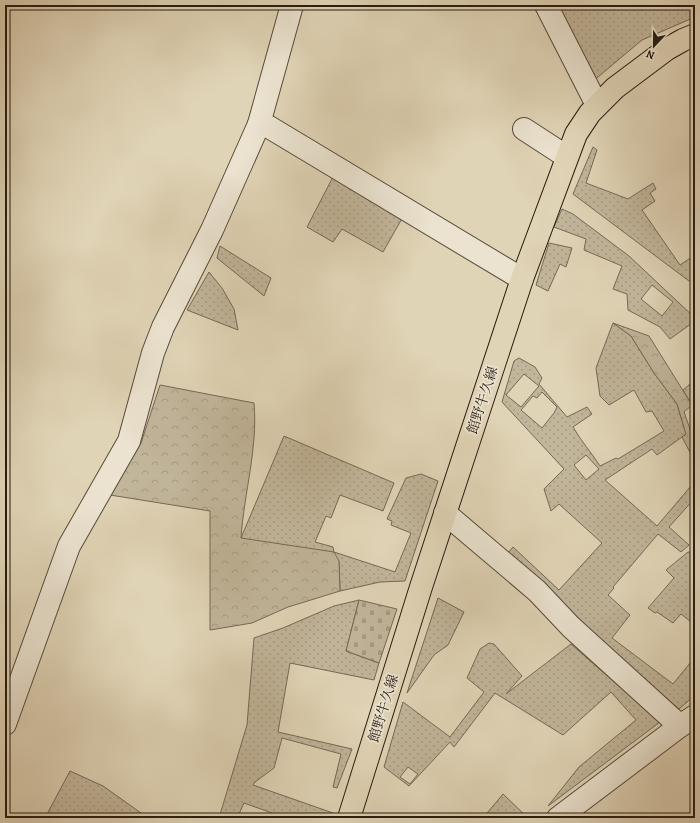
<svg xmlns="http://www.w3.org/2000/svg" width="700" height="823" font-family="Alegreya,'Noto Serif JP',serif">
<style>
.grass{fill:url(#grass-dots);stroke:#746956;fill-rule:evenodd}
.forest{fill:url(#forest-crowns);stroke:#746956}
.cemetery{fill:url(#cemetery-stones);stroke:#746956}
.lines{fill:none;stroke-linecap:round;stroke-linejoin:round}
.minor-casing{stroke:#554b3a;stroke-width:24}
.major-casing{stroke:#271d11;stroke-width:24}
.minor{stroke:#ebe3d0;stroke-width:22}
.major{stroke:#e0d4b6;stroke-width:22}
.labels{text-anchor:middle;stroke-width:3.5;stroke-linejoin:round;paint-order:stroke}
.street-label{font-size:14px;fill:#271d11;stroke:#ebe3d0}
</style>
<defs>
<pattern id="grass-dots" width="8" height="8" patternUnits="userSpaceOnUse"><rect width="8" height="8" fill="#c1b59a"/><path d="M2 2h.1M6 6h.1" fill="none" stroke="#a69b84" stroke-width="1.8" stroke-linecap="round"/></pattern>
<pattern id="forest-crowns" width="20" height="18" patternUnits="userSpaceOnUse"><rect width="20" height="18" fill="#c1b59a"/><path d="M2 6a3 3 0 1 1 6 0M12 15a3 3 0 1 1 6 0" fill="none" stroke="#a69b84"/></pattern>
<pattern id="cemetery-stones" width="16" height="16" patternUnits="userSpaceOnUse"><rect width="16" height="16" fill="#c1b59a"/><path d="M2 7V4a2 2 0 0 1 4 0v3zM10 15v-3a2 2 0 0 1 4 0v3z" fill="#a69b84"/></pattern>
</defs>
<rect width="100%" height="100%" fill="#e0d4b6"/>
<filter id="stains"><feTurbulence type="fractalNoise" baseFrequency=".005" numOctaves="4"/><feColorMatrix values="0 0 0 0 .2 0 0 0 0 .09 0 0 0 0 .02 0 0 0 .5 -.17"/></filter>
<radialGradient id="worn" r=".72"><stop offset=".6" stop-color="#630" stop-opacity="0"/><stop offset="1" stop-color="#630" stop-opacity=".3"/></radialGradient>
<!-- grass -->
<g class="grass">
<path d="M557 5H695V17L642 40 592 82Z"/>
<path d="M593 147 597 150 586 183 628 199 653 183 656 189 650 193 655 201 642 210 680 265 695 255V283L693 284 573 194Z"/>
<path d="M334 175 404 215 383 252 342 229 333 242 307 227Z"/>
<path d="M562 209 573 214 629 256 695 318V321L670 339 660 327 628 310 627 294 613 289 622 266 584 250 586 239 554 227ZM652 285 673 302 662 316 641 299Z"/>
<path d="M549 243 572 248 566 267 560 264 548 291 536 285Z"/>
<path d="M220 246 271 278 264 296 217 258Z"/>
<path d="M209 272 222 288 234 309 238 330 187 310Z"/>
<path d="M613 323 631 336 654 373 677 404 686 434 657 455 652 449 605 480 657 526 691 486H695V498L669 527 689 545 681 552 658 534 613 587 614 588 608 595 630 615 612 638 673 684 695 657V695L679 709 576 621 508 553 513 547 559 590 602 543 559 504 551 511 544 489 564 469 502 402 514 361 519 358 535 367 542 378 539 384 567 417 587 407 592 414 573 427C581 441 591 452 600 466L616 458 618 459 664 431 652 411 646 412 634 390 609 405 600 396 596 368ZM524 374 539 386 521 407 506 395ZM542 392 557 407 554 413 542 428 521 410 533 396 537 398ZM586 455 599 469 586 480 574 465Z"/>
<path d="M695 380V403L692 405 683 390Z"/>
<path d="M284 436 394 483 383 511 340 495 331 518 326 516 315 542 333 547 334 552 395 572 411 533 391 525 392 521 387 519 406 478 421 474 438 481 405 581 380 582 340 591 339 561 241 538Z"/>
<path d="M688 552 695 553V625L681 614 673 623 657 612 655 613 648 608 674 578 666 570Z"/>
<path d="M438 598 464 612 448 645 434 655 407 693Z"/>
<path d="M359 600 346 651 379 663 374 680 290 663 278 732 352 749 337 788 333 787 341 754 282 738 274 768 255 782 253 785 333 813 331 818H286L244 803 237 818H219L247 725 254 638 283 628 334 606Z"/>
<path d="M489 643 494 644 522 676 506 694 571 644 660 722 548 806 579 767 636 720 611 692 563 735 495 693 454 747 450 742 409 786 384 767 403 702 450 737 484 692 467 678 480 649ZM408 767 418 774 410 784 400 777Z"/>
<path d="M70 771 103 786 148 818H84L76 815 74 818H51L46 816Z"/>
<path d="M503 794 528 818H483Z"/>
</g>
<!-- forest -->
<g class="forest">
<path d="M613 323 649 336 692 405 684 412 695 443V462L682 437 686 434 677 404 654 373 631 336Z"/>
<path d="M160 385 254 403C258 448 244 493 241 538L334 552 339 561 340 591 288 607 252 623 210 630V511L110 495 141 443Z"/>
</g>
<!-- cemetery -->
<path class="cemetery" d="M359 600 397 609 379 663 346 651Z"/>
<g class="lines">
<defs>
<g id="minor">
<path d="M546 5 597 105"/>
<path d="M259 124 269 127 522 279"/>
<path d="M524 129 567 157"/>
<path d="M445 513 537 591 571 627 680 726"/>
<path d="M5 724 69 546 129 441 153 353 163 327 212 230 259 124 292 5"/>
<path d="M558 818 680 726 695 716"/>
</g>
<path id="major" d="M349 818 421 587 522 279 576 134 590 113 615 88 667 49 683 40 695 35"/>
</defs>
<!-- minor casing -->
<use href="#minor" class="minor-casing"/>
<!-- major casing -->
<use href="#major" class="major-casing"/>
<!-- minor -->
<use href="#minor" class="minor"/>
<!-- major -->
<use href="#major" class="major"/>
</g>
<g class="labels">
<!-- street labels -->
<g class="street-label">
<text transform="translate(482 400) rotate(-72)" y="5">館野牛久線</text>
<text transform="translate(383 708) rotate(-73)" y="5">館野牛久線</text>
</g>
</g>
<!-- margin -->
<rect width="700" height="823" fill="none" stroke="#e0d4b6" stroke-width="20"/>
<rect x="6" y="6" width="688" height="811" fill="none" stroke="#271d11" stroke-width="2"/>
<rect x="10" y="10" width="680" height="803" fill="none" stroke="#271d11"/>
<!-- north arrow -->
<g transform="translate(654 46) rotate(202)" stroke="#ebe3d0" stroke-width="3" paint-order="stroke">
<path d="M0-3L7 15L0 10L-7 15Z" fill="#271d11"/>
<text y="-6" font-size="11" font-weight="bold" text-anchor="middle" fill="#271d11">N</text>
</g>
<rect width="100%" height="100%" filter="url(#stains)"/>
<rect width="100%" height="100%" fill="url(#worn)"/>
</svg>
